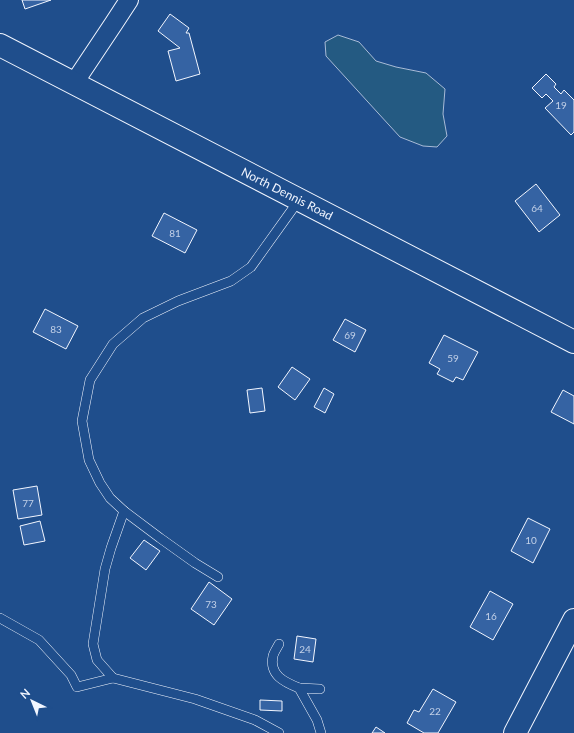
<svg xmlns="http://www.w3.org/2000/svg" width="574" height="733" font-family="Lato,sans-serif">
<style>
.green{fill:#245a82;stroke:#a8bbd7}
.building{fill:#3563a3;stroke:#f2f6ff}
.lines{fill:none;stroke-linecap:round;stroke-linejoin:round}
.lane-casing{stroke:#f2f6ff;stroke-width:10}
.street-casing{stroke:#f2f6ff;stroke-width:20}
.secondary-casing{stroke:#f2f6ff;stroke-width:24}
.lane{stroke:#1f4e8c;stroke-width:9}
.street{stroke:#1f4e8c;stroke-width:18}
.secondary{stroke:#1f4e8c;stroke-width:22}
.labels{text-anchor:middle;stroke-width:3;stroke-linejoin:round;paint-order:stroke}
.number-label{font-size:10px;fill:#c3d1e8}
.street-label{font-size:12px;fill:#f2f6ff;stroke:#1f4e8c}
</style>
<rect width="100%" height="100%" fill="#1f4e8c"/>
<!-- green -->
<path class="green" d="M338 35 359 42 376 61 396 67 426 73 445 89 443 114 447 136 437 147 423 146 400 137 378 113 326 56 325 42Z"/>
<!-- building -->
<g class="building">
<path d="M22 0H51L25 9Z"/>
<path d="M170 14 189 28 186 33H189L200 74 176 81 168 51 180 48 158 31Z"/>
<path d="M546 74 556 84 554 87 561 94 564 90 574 100V132L571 135 545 108 553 101 546 94 542 98 532 88Z"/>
<path d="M536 184 560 215 539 232 515 201Z"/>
<path d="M164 213 197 230 185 253 152 236Z"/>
<path d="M45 309 78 326 66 349 33 332Z"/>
<path d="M345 319 366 330 355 352 333 340Z"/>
<path d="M444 335 478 352 463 380 456 377 453 382 437 374 440 369 429 363Z"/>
<path d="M292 367 310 379 295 400 278 387Z"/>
<path d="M262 388 265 411 250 413 247 390Z"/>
<path d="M324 388 334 394 325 413 314 407Z"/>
<path d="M563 390 574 396V424L551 412Z"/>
<path d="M37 486 42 515 18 519 13 490Z"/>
<path d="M528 518 550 529 533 563 511 551Z"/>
<path d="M40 521 45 541 24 545 20 526Z"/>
<path d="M144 540 160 551 146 570 130 558Z"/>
<path d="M209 582 232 599 214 625 191 609Z"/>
<path d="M490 591 513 604 493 640 470 627Z"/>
<path d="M297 636 316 639 313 662 294 659Z"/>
<path d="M433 689 456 702 438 733H424L407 723 414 710 419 712Z"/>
<path d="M260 700 282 701V711L260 710Z"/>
<path d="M376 727 385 733H372Z"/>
</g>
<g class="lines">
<defs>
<g id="lane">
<path d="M218 577 195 563 160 538 124 511 110 498 100 483 89 460 82 421 90 380 113 344 143 318 178 301 231 281 251 267 299 200"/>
<path d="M0 618 39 640 71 675 77 687 113 678 195 699 255 720 279 733"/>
<path d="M279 644C277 648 274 652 273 656 269 675 284 682 299 688"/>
<path d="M113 678 97 660 93 644 105 569 111 548 124 511"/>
<path d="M320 689 299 688 317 720 321 733"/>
</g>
<path id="street" d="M74 83 114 23 129 0"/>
<g id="secondary">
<path d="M0 45 574 342"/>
<path d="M515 733 574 620"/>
</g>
</defs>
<!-- lane casing -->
<use href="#lane" class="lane-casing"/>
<!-- street casing -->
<use href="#street" class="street-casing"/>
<!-- secondary casing -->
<use href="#secondary" class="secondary-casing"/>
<!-- lane -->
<use href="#lane" class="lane"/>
<!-- street -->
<use href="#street" class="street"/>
<!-- secondary -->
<use href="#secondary" class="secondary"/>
</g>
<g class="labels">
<!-- number labels -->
<g class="number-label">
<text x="561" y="109">19</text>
<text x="537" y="212">64</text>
<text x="175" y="237">81</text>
<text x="56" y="333">83</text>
<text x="350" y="339">69</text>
<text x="453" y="362">59</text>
<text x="28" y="507">77</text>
<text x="531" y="544">10</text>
<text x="211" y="608">73</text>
<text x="491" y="620">16</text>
<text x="305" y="653">24</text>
<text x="435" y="715">22</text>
</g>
<!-- street labels -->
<g class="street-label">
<text transform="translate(287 194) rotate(27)" y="4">North Dennis Road</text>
</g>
</g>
<!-- north arrow -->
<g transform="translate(32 701) rotate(317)" stroke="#1f4e8c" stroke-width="3" paint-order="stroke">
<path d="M0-3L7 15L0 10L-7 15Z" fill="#f2f6ff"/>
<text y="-6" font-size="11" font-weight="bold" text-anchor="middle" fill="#f2f6ff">N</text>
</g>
</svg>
